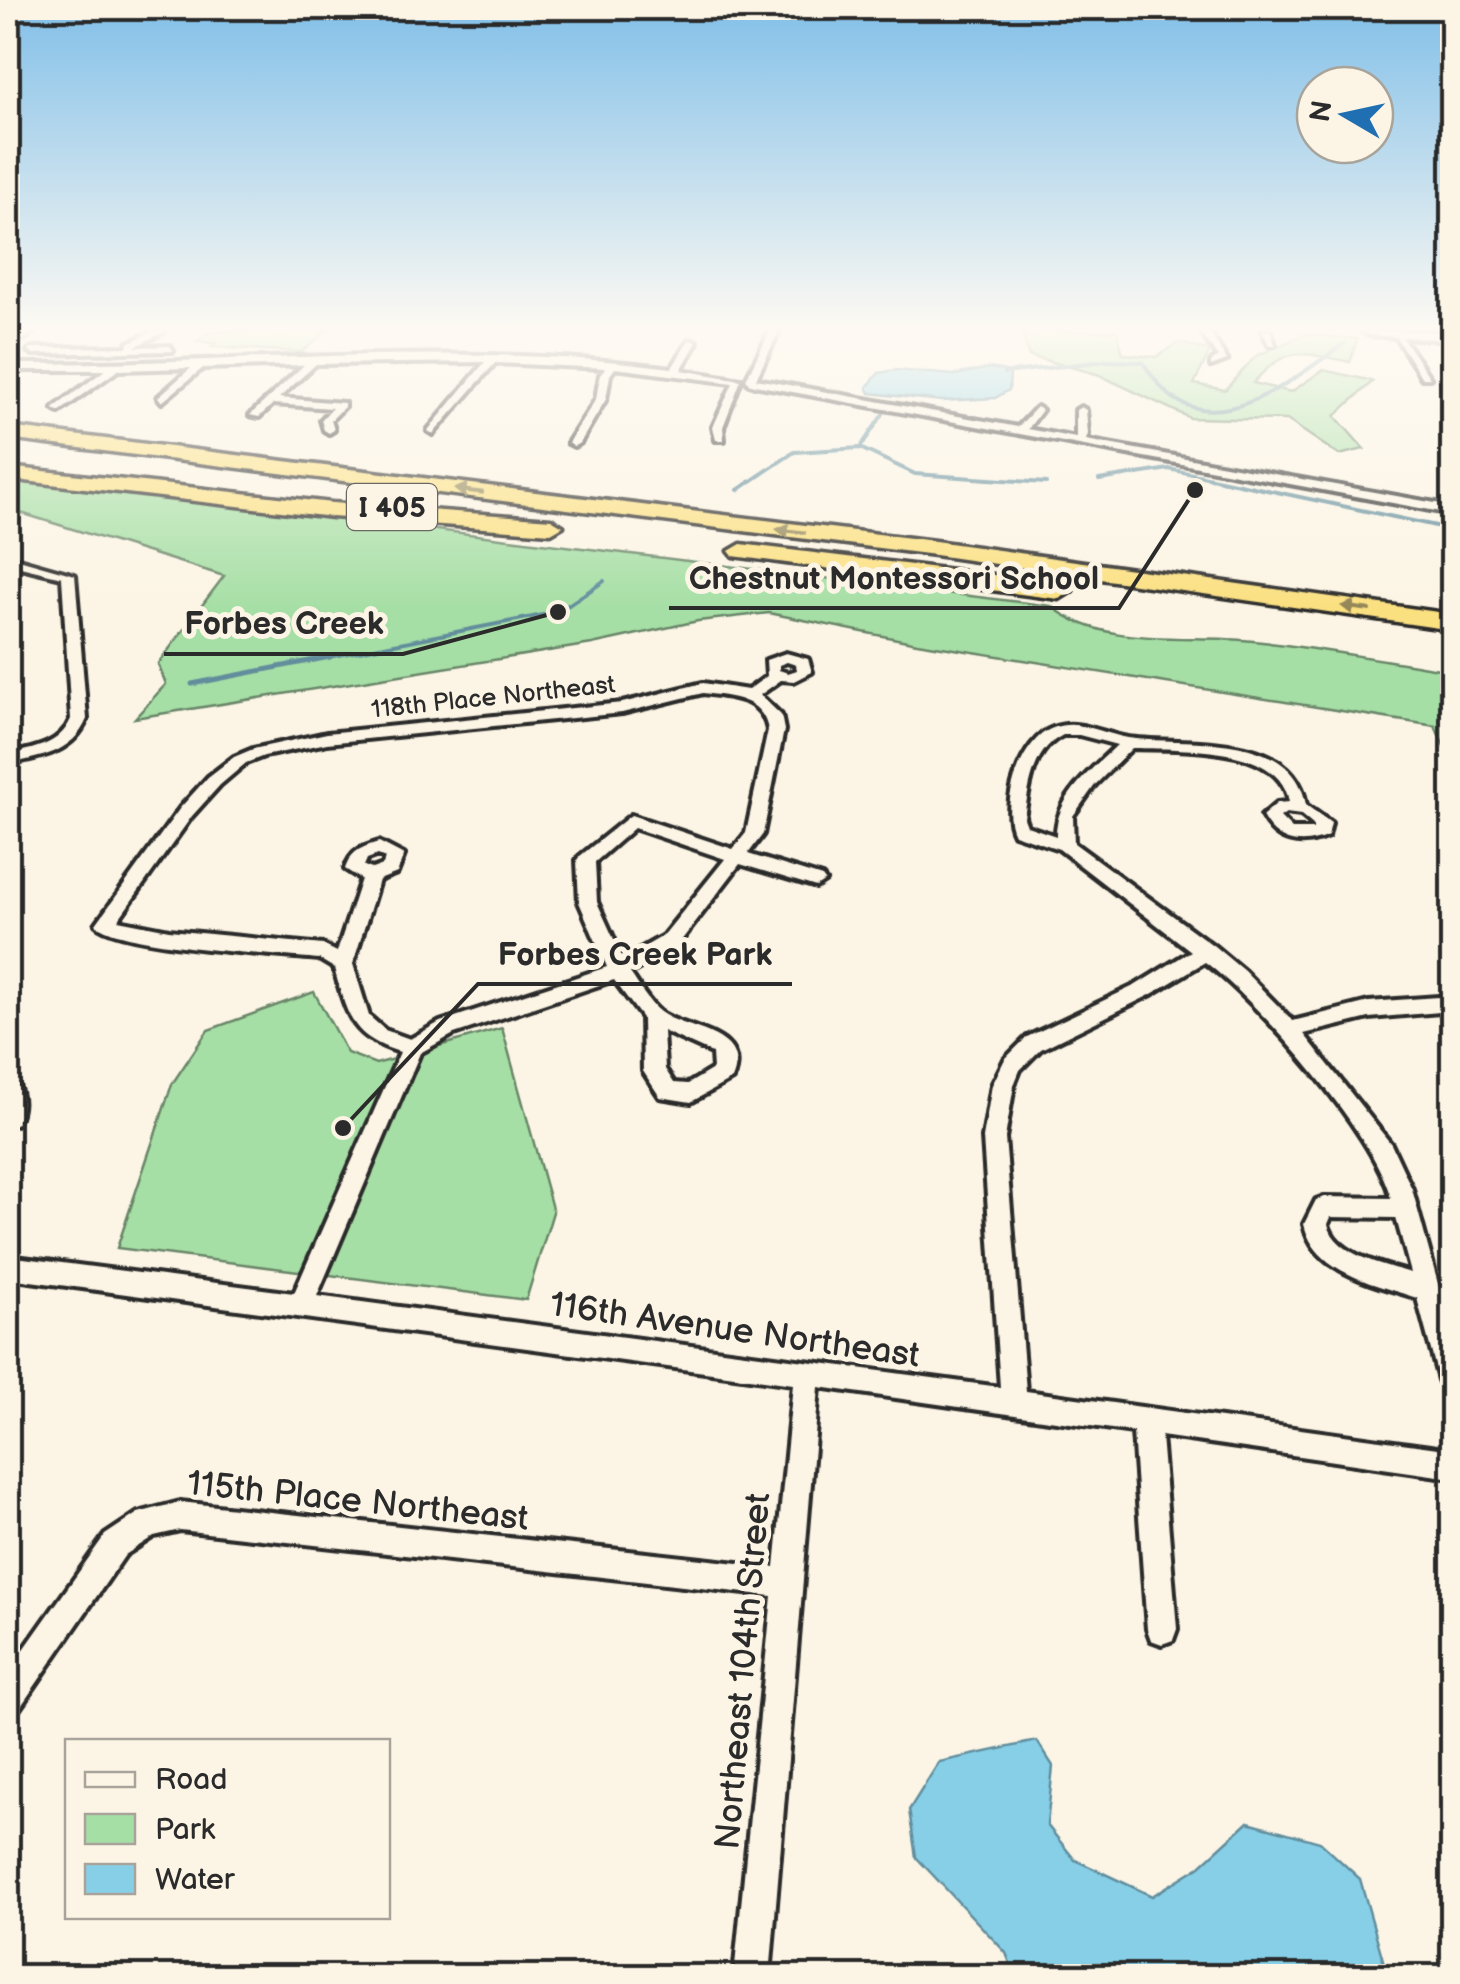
<svg xmlns="http://www.w3.org/2000/svg" width="1460" height="1984" font-family="'Balsamiq Sans',sans-serif">
<style>
.green{fill:#a6dfa5;stroke:#688568;stroke-width:2.5}
.water{fill:#86cfe7;stroke:#628d9c;stroke-width:2.5}
.lines{fill:none;stroke-linecap:round;stroke-linejoin:round}
.stream-far1{stroke:#628d9c;stroke-width:4}
.stream{stroke:#628d9c;stroke-width:5}
.minor-casing{stroke:#2b2b2b;stroke-width:8}
.secondary-casing{stroke:#2b2b2b;stroke-width:8}
.motorway-casing{stroke:#2b2b2b;stroke-width:7}
.minor{fill:#fcf5e5;fill-rule:evenodd}
.secondary{fill:#fcf5e5;fill-rule:evenodd}
.motorway{fill:#fbe080;fill-rule:evenodd}
.oneway{fill:#938656}
.labels{text-anchor:middle;stroke-width:10;stroke-linejoin:round;paint-order:stroke}
.far-street-label{font-size:25px;fill:#2b2b2b;stroke:#fcf5e5}
.shield{fill:#fcf5e5;stroke:#6a6863;stroke-width:2.5}
.shield-label{font-size:28px;font-weight:bold;fill:#2b2b2b}
.near-street-label{font-size:35px;fill:#2b2b2b;stroke:#fcf5e5}
.leader{fill:none;stroke:#2b2b2b;stroke-width:4}
.callout-dot{fill:#2b2b2b;stroke:#fcf5e5;stroke-width:4}
.callout-label{font-size:32px;text-anchor:middle;font-weight:bold;fill:#2b2b2b;stroke:#fcf5e5;stroke-width:10;stroke-linejoin:round;paint-order:stroke}
</style>
<rect width="100%" height="100%" fill="#fcf5e5"/>
<filter id="ink" filterUnits="userSpaceOnUse"><feTurbulence type="fractalNoise" baseFrequency=".01" numOctaves="2"/><feDisplacementMap in="SourceGraphic" scale="20" xChannelSelector="R" yChannelSelector="G"/><feConvolveMatrix kernelMatrix="1 2 1 2 8 2 1 2 1" color-interpolation-filters="sRGB"/></filter>
<g filter="url(#ink)">
<!-- green -->
<g class="green">
<path d="M233 331H326L302 352 212 347 216 343 196 342 208 333Z"/>
<path d="M1021 331H1117L1123 354 1156 357 1179 342 1210 351 1194 384 1225 390 1256 356 1306 334 1357 339 1350 362C1302 353 1288 343 1253 383L1291 392 1323 370 1373 381 1335 416 1364 449 1339 455 1287 420 1190 418 1097 374 1029 356Z"/>
<path d="M8 477 1051 606C1107 650 1187 633 1253 641 1320 648 1386 661 1452 671V764L1435 726 917 643 769 613 698 621 592 644 135 718 166 684 158 664 224 576 8 509Z"/>
<path d="M314 992 347 1053 376 1064 502 1028 553 1212 526 1300 117 1248 172 1084 208 1030Z"/>
</g>
<!-- water -->
<g class="water">
<path d="M990 368 1010 372 1009 390 995 398 942 401 870 393 867 387 879 373 895 370 954 375Z"/>
<path d="M1037 1741 1053 1766 1047 1825 1075 1860 1152 1896 1200 1866 1248 1822 1320 1842 1360 1879 1385 1967 1380 1976H1015L1006 1953 916 1857 909 1810 939 1762Z"/>
</g>
<g class="lines">
<!-- stream-far1 -->
<g class="stream-far1">
<path d="M1004 373 1105 361 1142 362C1150 372 1157 384 1167 393 1222 441 1300 374 1345 343"/>
<path d="M860 448 883 414"/>
<path d="M1099 480 1169 469 1450 529"/>
<path d="M738 490 794 452 860 448 915 474 1046 483"/>
<path d="M318 659 558 612 604 581"/>
</g>
<!-- stream -->
<path class="stream" d="M192 684 330 657"/>
<defs>
<g id="minor">
<path d="M24 331H35L23 339 8 340V334Z"/>
<path d="M153 331H165L135 347 170 346 173 351 33 354 28 351 33 348 127 347 128 343Z"/>
<path d="M770 331H779L756 379 1018 427 1037 407 1042 410 1028 429 1076 438V410L1081 407 1086 410 1088 434 1086 440 1452 506V514L749 384 746 379Z"/>
<path d="M1200 331H1209L1227 360 1211 366V362L1218 357Z"/>
<path d="M1262 331H1271L1275 345H1269Z"/>
<path d="M1392 331H1398L1430 378H1422Z"/>
<path d="M689 340 697 342 681 370 741 380 723 427 724 440H716L713 427 733 383 615 368 610 375 606 399 580 443 574 446 568 443 596 399 600 375 605 368 495 363 433 434 428 431 429 429 485 362 316 364 279 398 344 403V407L331 420 334 430 329 433 324 430 321 420 332 408 273 404 259 417 250 415 304 365 203 368 162 402 158 397 191 368 118 370 59 412 54 409 55 407 105 370H19L14 367 19 364C237 364 458 340 672 368Z"/>
<path d="M8 556 75 575 87 719C73 753 40 757 8 764V754C33 749 60 745 71 719L62 577 8 564Z"/>
<path d="M786 653 808 659 812 672 794 681 781 680 760 695 781 715 784 730 763 834 748 854 822 877 825 881 816 887 740 864 677 946 630 973C639 985 648 1003 660 1012 685 1031 752 1031 732 1079L691 1102 660 1097 643 1071 642 1018 614 980 454 1034 420 1053 317 1296 1000 1387 983 1138 992 1085 1005 1059 1027 1037 1136 985 1191 951 1059 849 1014 834C999 806 1021 739 1053 728 1078 718 1103 734 1128 738 1184 746 1294 728 1306 805L1331 823 1328 836C1301 848 1276 843 1262 816L1277 803 1289 802C1280 743 1178 750 1132 748L1095 785 1073 816 1074 843 1214 946 1244 971 1293 1021 1369 1002 1452 996V1011L1369 1018 1304 1034 1391 1144 1412 1189 1452 1335V1393L1443 1389 1439 1380 1417 1298C1375 1284 1315 1273 1304 1224L1316 1200 1324 1197 1391 1198C1373 1131 1260 1004 1205 962L1150 995 1041 1049 1020 1070 1014 1085 1005 1138 1026 1391 1452 1450V1478L1161 1436 1177 1629 1173 1640 1162 1644 1151 1640 1147 1629 1133 1432 819 1387 770 1976H734L772 1596 180 1530 154 1536 125 1555 19 1709 8 1714V1672L105 1535 138 1513 180 1502 775 1567 793 1384 8 1278V1256L294 1293 400 1052C350 1037 347 1014 334 968L319 959C280 955 117 946 96 924L180 808 208 777 234 757 253 749 327 733 622 703 703 683 748 690 767 676 766 660ZM787 662 796 665 797 670 788 673 779 670V665ZM703 693C731 697 762 697 768 730L746 833 733 849 631 815 580 856 577 860 579 902 607 967 440 1022 410 1039 385 1030 369 1016 353 964 379 880 397 873 404 855 379 842C360 848 352 850 345 869L361 879 337 952 323 945 169 930 118 920 192 816 220 785 246 763 264 756 327 743 622 713ZM1063 735H1079L1117 745C1091 770 1055 798 1056 836L1027 826 1024 818C1029 788 1032 750 1063 735ZM1286 813 1301 815 1313 825V829H1292L1280 817ZM634 828 725 859 663 936 623 959 597 902 595 862ZM378 855 385 858 383 865 372 869 364 866 367 859ZM663 1031 712 1053 713 1069 688 1084 674 1083 665 1069ZM1331 1217 1396 1218 1411 1273C1384 1265 1335 1255 1328 1224Z"/>
<path d="M8 1078 16 1081C23 1095 23 1110 16 1124L8 1127Z"/>
</g>
<path id="secondary" d="M1362 331 1452 332V340L1369 335Z"/>
<g id="motorway">
<path d="M8 427 935 541 1452 614V630L935 555 8 439Z"/>
<path d="M8 467 332 503 551 519 563 526 551 533 332 517 8 479Z"/>
<path d="M741 544 1059 583 1072 591 1059 599 733 556 729 551Z"/>
</g>
</defs>
<!-- minor casing -->
<use href="#minor" class="minor-casing"/>
<!-- secondary casing -->
<use href="#secondary" class="secondary-casing"/>
<!-- motorway casing -->
<use href="#motorway" class="motorway-casing"/>
<!-- minor -->
<use href="#minor" class="minor"/>
<!-- secondary -->
<use href="#secondary" class="secondary"/>
<!-- motorway -->
<use href="#motorway" class="motorway"/>
</g>
<!-- one-way arrows -->
<defs><path id="oneway-solid" d="M-6-.8H1V-3.2L6.5 0L1 3.2V.8H-6Z" transform="scale(2.5)"/></defs>
<g class="oneway">
<use href="#oneway-solid" transform="translate(469 491) rotate(-173)"/>
<use href="#oneway-solid" transform="translate(791 531) rotate(-173)"/>
<use href="#oneway-solid" transform="translate(1356 608) rotate(-172)"/>
</g>
</g>
<!-- sky -->
<linearGradient id="sky" x2="0" y2="1"><stop stop-color="#81bfe8"/><stop offset="0.54" stop-color="#fefaf3"/><stop offset="1" stop-color="#fefaf3" stop-opacity="0"/></linearGradient>
<rect width="1460" height="609" fill="url(#sky)"/>
<g class="labels">
<!-- far-street labels -->
<g class="far-street-label">
<text transform="translate(493 696) rotate(-6)" y="9">118th Place Northeast</text>
</g>
<!-- shield labels -->
<rect class="shield" x="347" y="484" width="90" height="46" rx="8"/>
<g class="shield-label">
<text x="392" y="517">I 405</text>
</g>
<!-- near-street labels -->
<g class="near-street-label">
<text transform="translate(735 1329) rotate(8)" y="12">116th Avenue Northeast</text>
<text transform="translate(358 1500) rotate(6)" y="12">115th Place Northeast</text>
<text transform="translate(742 1671) rotate(-85)" y="12">Northeast 104th Street</text>
</g>
</g>
<!-- callouts -->
<path class="leader" d="M1195 490L1119 608H669M558 612L403 654H164M343 1128L478 984H792"/>
<g class="callout-dot">
<circle cx="1195" cy="490" r="10"/>
<circle cx="558" cy="612" r="10"/>
<circle cx="343" cy="1128" r="10"/>
</g>
<g class="callout-label">
<text x="894" y="589">Chestnut Montessori School</text>
<text x="284" y="634">Forbes Creek</text>
<text x="635" y="965">Forbes Creek Park</text>
</g>
<!-- margin -->
<rect width="1460" height="1984" fill="none" stroke="#fcf5e5" stroke-width="40"/>
<rect x="20" y="20" width="1420" height="1944" fill="none" stroke="#2b2b2b" stroke-width="4" filter="url(#ink)"/>
<!-- legend -->
<rect x="65" y="1739" width="325" height="180" fill="#fcf5e5" stroke="#a8a49b" stroke-width="2.5"/>
<rect x="85" y="1772" width="50" height="15" fill="#fcf5e5" stroke="#a8a49b" stroke-width="2.5"/>
<text x="155" y="1789" font-size="30" fill="#2b2b2b">Road</text>
<rect x="85" y="1814" width="50" height="30" fill="#a6dfa5" stroke="#a8a49b" stroke-width="2.5"/>
<text x="155" y="1839" font-size="30" fill="#2b2b2b">Park</text>
<rect x="85" y="1864" width="50" height="30" fill="#86cfe7" stroke="#a8a49b" stroke-width="2.5"/>
<text x="155" y="1889" font-size="30" fill="#2b2b2b">Water</text>
<!-- north arrow -->
<g transform="translate(1345 115) rotate(279)"><circle r="48" fill="#fcf5e5" stroke="#a8a49b" stroke-width="2.5"/>
<path d="M0-8L18 38L0 25L-18 38Z" fill="#1f6fb2"/>
<text y="-15" font-size="28" font-weight="bold" text-anchor="middle" fill="#2b2b2b">N</text>
</g>
</svg>
